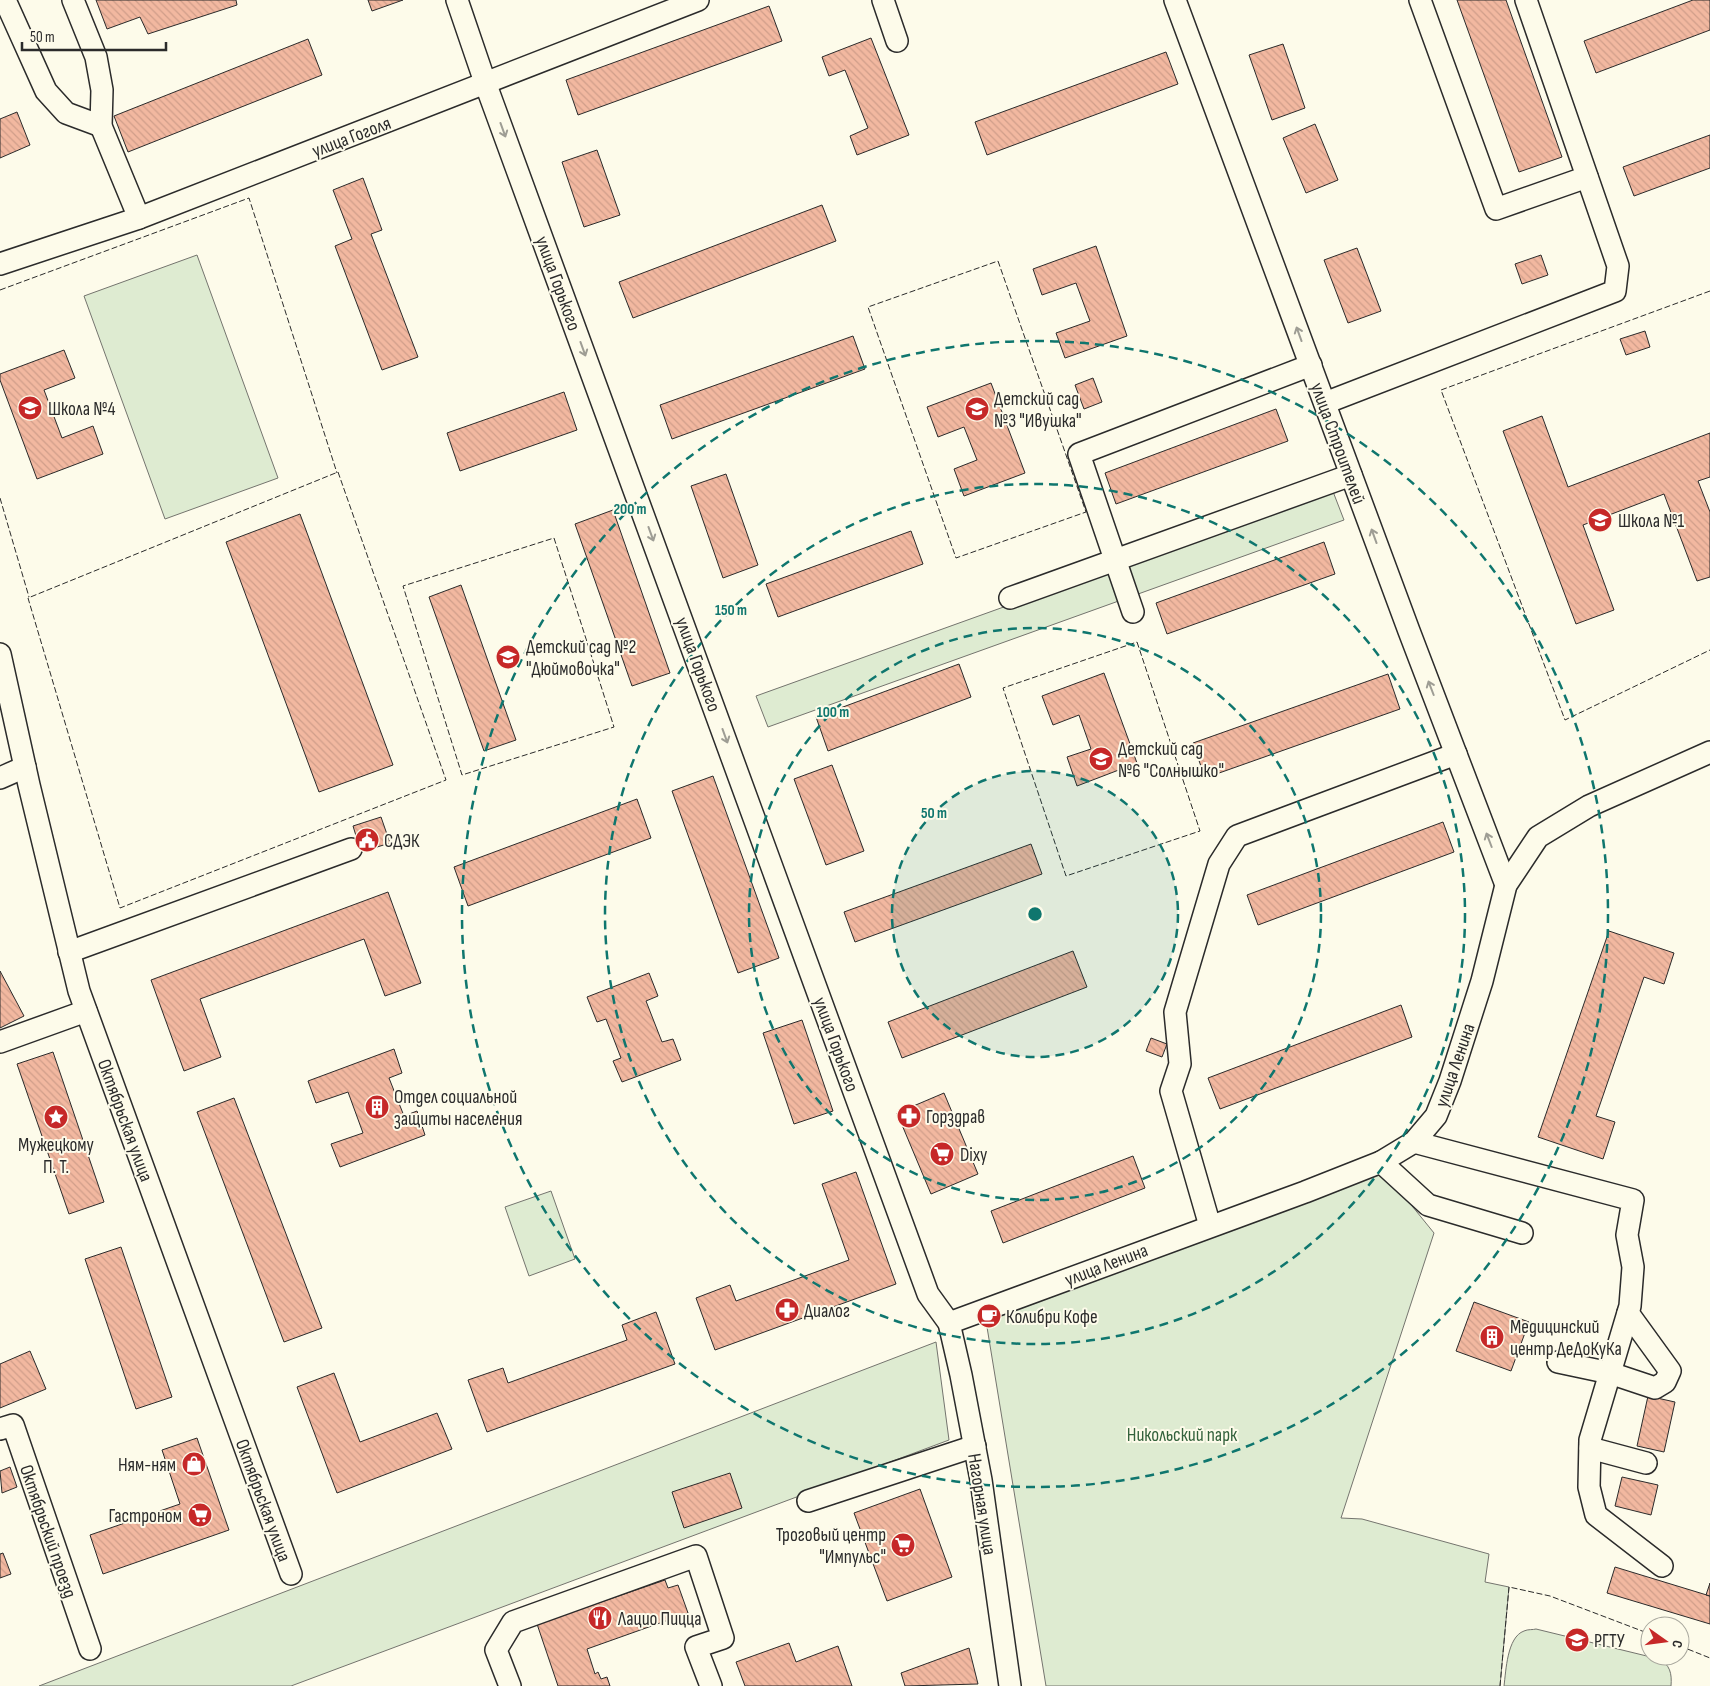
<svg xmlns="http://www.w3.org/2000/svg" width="1710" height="1686" font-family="'Sofia Sans Condensed',sans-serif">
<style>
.park{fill:#deebd1;stroke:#74746e}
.building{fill:url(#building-back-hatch);stroke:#2b2b2b}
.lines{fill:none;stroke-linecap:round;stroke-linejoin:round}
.minor-casing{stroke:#2b2b2b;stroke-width:24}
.minor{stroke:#fdfbea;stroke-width:21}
.fence{stroke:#2b2b2b;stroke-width:1;stroke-dasharray:6 2.5;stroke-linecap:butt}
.oneway{stroke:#9e9d94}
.ring{fill:none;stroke:#0f766e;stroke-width:2.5;stroke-dasharray:9 6}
.labels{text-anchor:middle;stroke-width:4;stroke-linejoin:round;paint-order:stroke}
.street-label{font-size:19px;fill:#2b2b2b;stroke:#fdfbea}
.poi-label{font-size:19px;fill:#2b2b2b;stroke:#fdfbea;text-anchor:start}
.park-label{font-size:19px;fill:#34623c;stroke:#fdfbea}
.centre{fill:#0f766e;stroke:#fdfbea;stroke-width:2.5}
.ring-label{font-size:15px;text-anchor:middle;font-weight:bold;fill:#0f766e;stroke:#fdfbea;stroke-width:4;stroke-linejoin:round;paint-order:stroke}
</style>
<defs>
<pattern id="building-back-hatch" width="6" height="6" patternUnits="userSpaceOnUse" patternTransform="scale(1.25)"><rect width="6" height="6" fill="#f2b8a0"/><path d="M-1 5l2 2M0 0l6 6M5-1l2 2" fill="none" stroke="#d09e8a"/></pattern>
</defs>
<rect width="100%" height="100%" fill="#fdfbea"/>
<!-- park -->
<g class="park">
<path d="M197 255 278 478 165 519 84 296Z"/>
<path d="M1332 489 1344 520 768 727 756 696Z"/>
<path d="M1382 1169 1434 1233 1341 1518 1362 1519 1489 1554 1485 1582 1509 1587 1500 1686H1046L986 1321Z"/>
<path d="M551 1191 575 1259 529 1276 505 1207Z"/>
<path d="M936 1342 949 1440 291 1686H39Z"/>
<path d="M1536 1629 1659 1659C1670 1665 1672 1673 1671 1686H1504C1506 1671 1507 1637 1524 1631 1528 1629 1533 1630 1536 1629Z"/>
</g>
<!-- building -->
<g class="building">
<path d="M96 0H236L237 5 148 34 140 17 107 29Z"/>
<path d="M368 0H403L372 11Z"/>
<path d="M1457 0H1506L1562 157 1519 172Z"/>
<path d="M1693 0H1710V30L1596 73 1584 41Z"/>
<path d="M769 6 782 41 578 115 566 80Z"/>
<path d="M871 38 909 135 857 155 850 136 868 128 845 70 829 76 822 57Z"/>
<path d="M308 39 322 75 128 152 114 116Z"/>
<path d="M1283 44 1305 108 1272 120 1249 55Z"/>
<path d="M1166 52 1178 84 987 155 975 122Z"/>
<path d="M17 112 30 145 0 158V119Z"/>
<path d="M1315 124 1338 180 1306 193 1283 138Z"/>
<path d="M1710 135V168L1634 196 1623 167Z"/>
<path d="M597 150 620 215 584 227 562 162Z"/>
<path d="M363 178 382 230 371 234 418 357 382 370 335 246 352 239 333 190Z"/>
<path d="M822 205 836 241 633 318 619 282Z"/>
<path d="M1096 246 1127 336 1065 358 1056 333 1090 321 1076 283 1042 295 1033 269Z"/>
<path d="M1357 248 1381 311 1348 323 1324 260Z"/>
<path d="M1541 255 1548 275 1522 284 1515 264Z"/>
<path d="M1645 331 1650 347 1626 355 1620 339Z"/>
<path d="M853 336 865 369 672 439 660 405Z"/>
<path d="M64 350 75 378 44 390 62 438 93 426 103 454 37 479 0 380V374Z"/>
<path d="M1093 378 1102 402 1084 409 1075 385Z"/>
<path d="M991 383 1025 473 964 496 954 469 977 460 964 427 938 437 927 407Z"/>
<path d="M564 392 577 430 460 471 447 433Z"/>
<path d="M1276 409 1288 441 1116 504 1105 473Z"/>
<path d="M1542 416 1568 487 1710 433V477L1698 481 1710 512V577L1697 581 1664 494 1583 525 1614 610 1576 624 1503 431Z"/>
<path d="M726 474 758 565 723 578 691 486Z"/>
<path d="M613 510 670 673 632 686 575 524Z"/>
<path d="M300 514 393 765 319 792 226 542Z"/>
<path d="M911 531 923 564 778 617 766 584Z"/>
<path d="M1324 542 1335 574 1167 634 1156 603Z"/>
<path d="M461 585 516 740 484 751 429 597Z"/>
<path d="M959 664 971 697 828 751 816 717Z"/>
<path d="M1104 673 1137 763 1077 786 1067 757 1091 749 1079 715 1053 725 1042 696Z"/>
<path d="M1388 674 1400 709 1205 778 1193 743Z"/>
<path d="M832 765 864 851 826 865 794 779Z"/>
<path d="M713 776 779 958 738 973 672 791Z"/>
<path d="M637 799 651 838 468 906 454 867Z"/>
<path d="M381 817 390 843 361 852 353 826Z"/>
<path d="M1443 822 1454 852 1258 925 1247 895Z"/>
<path d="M1031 844 1042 874 855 942 844 912Z"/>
<path d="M388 892 421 983 385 996 364 939 200 999 221 1057 184 1071 151 980Z"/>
<path d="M1609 931 1674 953 1664 984 1644 977 1596 1116 1615 1122 1603 1159 1538 1137Z"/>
<path d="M1073 951 1087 987 902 1058 888 1022Z"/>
<path d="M0 971 24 1016 0 1028Z"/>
<path d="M649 973 658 996 646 1001 662 1042 673 1039 681 1060 622 1082 613 1061 621 1058 606 1019 597 1022 587 997Z"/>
<path d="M1401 1005 1412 1037 1220 1109 1208 1078Z"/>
<path d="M802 1020 833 1111 794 1124 763 1033Z"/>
<path d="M1151 1038 1167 1044 1162 1057 1146 1051Z"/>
<path d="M394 1049 402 1073 389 1078 404 1116 417 1111 425 1135 340 1167 331 1144 363 1133 348 1092 316 1103 308 1081Z"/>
<path d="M53 1052 104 1202 69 1214 17 1064Z"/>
<path d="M944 1093 978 1174 931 1194 897 1113Z"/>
<path d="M234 1098 322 1328 284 1342 197 1112Z"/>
<path d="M1133 1156 1145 1188 1003 1243 991 1211Z"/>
<path d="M856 1172 896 1284 715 1350 696 1298 730 1285 736 1301 849 1260 822 1184Z"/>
<path d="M121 1247 172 1397 136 1409 85 1259Z"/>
<path d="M1474 1302 1529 1322 1511 1371 1456 1351Z"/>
<path d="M656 1312 675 1364 487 1432 468 1380 503 1368 508 1383 627 1340 622 1325Z"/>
<path d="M30 1351 46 1389 0 1408V1364Z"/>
<path d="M334 1373 360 1442 437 1413 452 1449 337 1493 297 1387Z"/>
<path d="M1648 1396 1675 1402 1664 1452 1637 1446Z"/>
<path d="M197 1438 229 1530 103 1574 90 1535 180 1504 162 1450Z"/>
<path d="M10 1467 17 1487 2 1493 0 1471Z"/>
<path d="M730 1473 742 1508 684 1528 672 1492Z"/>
<path d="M1622 1477 1658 1485 1651 1515 1615 1506Z"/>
<path d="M920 1489 952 1577 887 1601 854 1513Z"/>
<path d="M3 1553 11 1574 0 1578V1554Z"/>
<path d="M1615 1567 1710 1596V1624L1607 1593Z"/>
<path d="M665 1580 668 1588 678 1585 688 1613 587 1649 595 1674 598 1672 601 1679 607 1677 610 1686H558L537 1624Z"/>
<path d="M1710 1583V1596L1706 1595Z"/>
<path d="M789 1643 796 1662 838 1646 852 1686H745L736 1662Z"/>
<path d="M969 1648 978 1684 905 1686 901 1673Z"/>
</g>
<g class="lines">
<defs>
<g id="minor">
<path d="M5 0 46 91 66 113 101 126"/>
<path d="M73 0 96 57 102 90 101 126 139 218"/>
<path d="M457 0 486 85 928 1294 949 1323 961 1375 981 1480 1010 1686"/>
<path d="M883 0 897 41"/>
<path d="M1175 0 1409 631 1506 885"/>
<path d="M1420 0 1496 209 1587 177"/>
<path d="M0 264 139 218 698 0"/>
<path d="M1325 403 1615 291 1618 266 1526 0"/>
<path d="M1010 598 1351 475"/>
<path d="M1133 612 1079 454 1311 365"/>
<path d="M0 654 29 785 79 991 291 1574"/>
<path d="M0 778 25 767"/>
<path d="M69 952 351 849"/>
<path d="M0 1042 86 1011"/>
<path d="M1414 1142 1633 1200 1627 1235 1633 1267 1630 1306 1590 1440 1589 1487 1596 1515 1662 1566"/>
<path d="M1381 1162 1428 1205 1522 1233"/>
<path d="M1210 1226 1171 1091 1180 1064 1175 1012 1219 864 1237 836 1456 754"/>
<path d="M949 1323 1305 1192 1381 1162 1414 1142 1436 1116 1450 1081 1482 981 1506 885 1538 837 1589 806 1710 752"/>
<path d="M1558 1362 1610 1373 1655 1388 1665 1382 1670 1371 1628 1313"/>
<path d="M0 1429 13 1425 90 1649"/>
<path d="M1590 1448 1646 1463"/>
<path d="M808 1501 975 1446"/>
<path d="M510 1686 496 1650 513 1622 696 1556 723 1638 696 1647 711 1686"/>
</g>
</defs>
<!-- minor casing -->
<use href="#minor" class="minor-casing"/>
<!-- minor -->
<use href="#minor" class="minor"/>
<!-- fence -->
<g class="fence">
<path d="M998 261 1086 512 956 558 868 307Z"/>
<path d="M0 290 249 198 337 473"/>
<path d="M1710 291 1441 390 1565 720 1710 650"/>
<path d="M338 472 446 780 120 908 28 598Z"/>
<path d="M0 498 29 597"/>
<path d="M554 538 614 727 462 775 403 586Z"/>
<path d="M1137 642 1200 831 1066 876 1003 688Z"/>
<path d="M1680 1646 1710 1658"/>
<path d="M1500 1686 1509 1587 1550 1596 1650 1634"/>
</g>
</g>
<!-- one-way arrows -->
<defs><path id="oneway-shaft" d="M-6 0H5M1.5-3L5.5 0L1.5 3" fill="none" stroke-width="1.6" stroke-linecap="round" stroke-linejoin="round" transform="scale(1.25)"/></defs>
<g class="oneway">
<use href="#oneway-shaft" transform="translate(503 130) rotate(70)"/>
<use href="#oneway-shaft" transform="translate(1299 334) rotate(-110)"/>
<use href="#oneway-shaft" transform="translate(583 349) rotate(70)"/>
<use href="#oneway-shaft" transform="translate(651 534) rotate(70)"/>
<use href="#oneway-shaft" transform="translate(1374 536) rotate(-110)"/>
<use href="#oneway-shaft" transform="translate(1431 688) rotate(-111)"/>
<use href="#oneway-shaft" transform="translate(725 736) rotate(70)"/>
<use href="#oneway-shaft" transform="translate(1489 840) rotate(-111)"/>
</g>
<!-- distance rings -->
<circle cx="1035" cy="914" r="143" fill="#0f766e" fill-opacity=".12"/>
<g class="ring">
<circle cx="1035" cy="914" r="143"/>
<circle cx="1035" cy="914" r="286"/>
<circle cx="1035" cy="914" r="430"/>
<circle cx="1035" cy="914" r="573"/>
</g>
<!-- icons -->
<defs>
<symbol id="school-disc" viewBox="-11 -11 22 22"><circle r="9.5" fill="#c62828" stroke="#fdfbea"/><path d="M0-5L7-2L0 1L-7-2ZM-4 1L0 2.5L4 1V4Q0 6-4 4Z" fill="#fff"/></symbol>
<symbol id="civic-disc" viewBox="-11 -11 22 22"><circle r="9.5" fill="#c62828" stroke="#fdfbea"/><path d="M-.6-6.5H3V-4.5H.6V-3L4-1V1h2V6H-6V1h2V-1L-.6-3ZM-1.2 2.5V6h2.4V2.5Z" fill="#fff"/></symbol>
<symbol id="building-disc" viewBox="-11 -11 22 22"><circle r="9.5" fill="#c62828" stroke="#fdfbea"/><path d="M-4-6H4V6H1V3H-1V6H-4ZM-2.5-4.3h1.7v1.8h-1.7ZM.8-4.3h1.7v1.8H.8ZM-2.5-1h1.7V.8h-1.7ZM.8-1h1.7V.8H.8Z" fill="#fff"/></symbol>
<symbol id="pharmacy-disc" viewBox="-11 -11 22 22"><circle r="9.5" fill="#c62828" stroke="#fdfbea"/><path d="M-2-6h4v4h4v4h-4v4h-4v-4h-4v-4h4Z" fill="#fff"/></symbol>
<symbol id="sight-disc" viewBox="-11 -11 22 22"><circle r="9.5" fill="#c62828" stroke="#fdfbea"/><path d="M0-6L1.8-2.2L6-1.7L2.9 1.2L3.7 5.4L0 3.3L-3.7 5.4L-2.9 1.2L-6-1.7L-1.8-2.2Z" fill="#fff"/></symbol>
<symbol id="supermarket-disc" viewBox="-11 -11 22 22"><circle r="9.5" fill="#c62828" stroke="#fdfbea"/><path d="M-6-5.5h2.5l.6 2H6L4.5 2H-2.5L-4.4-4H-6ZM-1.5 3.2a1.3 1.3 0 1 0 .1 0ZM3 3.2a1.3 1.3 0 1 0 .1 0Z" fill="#fff"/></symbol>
<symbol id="cafe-disc" viewBox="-11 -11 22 22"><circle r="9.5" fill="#c62828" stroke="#fdfbea"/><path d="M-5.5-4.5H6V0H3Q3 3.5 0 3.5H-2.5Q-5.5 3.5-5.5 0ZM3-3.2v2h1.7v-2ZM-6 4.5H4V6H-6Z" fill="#fff"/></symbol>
<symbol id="shop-disc" viewBox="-11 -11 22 22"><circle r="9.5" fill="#c62828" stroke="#fdfbea"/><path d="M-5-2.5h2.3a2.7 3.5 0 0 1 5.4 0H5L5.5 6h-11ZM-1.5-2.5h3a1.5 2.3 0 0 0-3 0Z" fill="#fff"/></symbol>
<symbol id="restaurant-disc" viewBox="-11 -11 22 22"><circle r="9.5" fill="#c62828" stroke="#fdfbea"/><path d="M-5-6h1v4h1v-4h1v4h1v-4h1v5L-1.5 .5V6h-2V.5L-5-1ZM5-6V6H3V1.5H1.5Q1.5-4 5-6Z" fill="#fff"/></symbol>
<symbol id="university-disc" viewBox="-11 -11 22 22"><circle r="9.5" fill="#c62828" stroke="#fdfbea"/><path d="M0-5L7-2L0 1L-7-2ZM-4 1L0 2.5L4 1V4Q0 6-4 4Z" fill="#fff"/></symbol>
</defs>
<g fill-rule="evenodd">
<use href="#school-disc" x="16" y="394" width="28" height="28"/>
<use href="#school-disc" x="963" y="395" width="28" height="28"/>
<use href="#school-disc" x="1586" y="506" width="28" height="28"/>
<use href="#school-disc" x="494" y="643" width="28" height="28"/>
<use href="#school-disc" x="1087" y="745" width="28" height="28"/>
<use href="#civic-disc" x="353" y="826" width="28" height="28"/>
<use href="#building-disc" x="363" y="1093" width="28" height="28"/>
<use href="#pharmacy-disc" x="895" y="1102" width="28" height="28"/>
<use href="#sight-disc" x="42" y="1103" width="28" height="28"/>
<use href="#supermarket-disc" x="928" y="1140" width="28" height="28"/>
<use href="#pharmacy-disc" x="773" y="1296" width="28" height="28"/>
<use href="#cafe-disc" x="975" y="1302" width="28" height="28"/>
<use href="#building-disc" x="1478" y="1323" width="28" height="28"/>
<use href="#shop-disc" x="180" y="1450" width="28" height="28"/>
<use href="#supermarket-disc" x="186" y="1501" width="28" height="28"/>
<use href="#supermarket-disc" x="889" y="1531" width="28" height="28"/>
<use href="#restaurant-disc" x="586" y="1604" width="28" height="28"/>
<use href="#university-disc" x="1563" y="1626" width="28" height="28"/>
</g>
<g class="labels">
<!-- street labels -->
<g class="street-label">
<text transform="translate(351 136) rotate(-21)" y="7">улица Гоголя</text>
<text transform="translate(559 283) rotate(70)" y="7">улица Горького</text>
<text transform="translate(1339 443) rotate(70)" y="7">улица Строителей</text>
<text transform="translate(699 664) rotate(70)" y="7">улица Горького</text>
<text transform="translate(837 1044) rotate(70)" y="7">улица Горького</text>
<text transform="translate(1454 1065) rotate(-71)" y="7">улица Ленина</text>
<text transform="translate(126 1120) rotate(70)" y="7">Октябрьская улица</text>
<text transform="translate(1106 1264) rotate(-21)" y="7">улица Ленина</text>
<text transform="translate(264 1500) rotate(70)" y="7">Октябрьская улица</text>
<text transform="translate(983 1504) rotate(81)" y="7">Нагорная улица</text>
<text transform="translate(49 1531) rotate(71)" y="7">Октябрьский проезд</text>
</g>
<!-- poi labels -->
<g class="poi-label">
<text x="994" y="405">Детский сад<tspan x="994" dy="22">№3 "Ивушка"</tspan></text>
<text x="48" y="415">Школа №4</text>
<text x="1618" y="527">Школа №1</text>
<text x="526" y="653">Детский сад №2<tspan x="526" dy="22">"Дюймовочка"</tspan></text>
<text x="1118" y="755">Детский сад<tspan x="1118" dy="22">№6 "Солнышко"</tspan></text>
<text x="384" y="847">СДЭК</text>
<text x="394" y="1103">Отдел социальной<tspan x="394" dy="22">защиты населения</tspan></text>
<text x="926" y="1123">Горздрав</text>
<text x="56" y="1151" text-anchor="middle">Мужецкому<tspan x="56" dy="22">П. Т.</tspan></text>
<text x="960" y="1161">Dixy</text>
<text x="804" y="1317">Диалог</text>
<text x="1006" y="1323">Колибри Кофе</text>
<text x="1510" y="1333">Медицинский<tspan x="1510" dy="22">центр ДеДоКуКа</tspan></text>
<text x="176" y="1471" text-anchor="end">Ням-ням</text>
<text x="182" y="1522" text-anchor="end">Гастроном</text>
<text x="886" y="1541" text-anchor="end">Троговый центр<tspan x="886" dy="22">"Импульс"</tspan></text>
<text x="618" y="1625">Лацио Пицца</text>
<text x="1594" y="1647">РГТУ</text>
</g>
<!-- park labels -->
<g class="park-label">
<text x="1182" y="1441">Никольский парк</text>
</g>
</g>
<circle cx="1035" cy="914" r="8" class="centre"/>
<g class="ring-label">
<text x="630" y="514">200 m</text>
<text x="731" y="615">150 m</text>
<text x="833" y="717">100 m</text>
<text x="934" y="818">50 m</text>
</g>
<!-- north arrow -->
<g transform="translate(1665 1641) rotate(104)"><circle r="24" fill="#fdfbea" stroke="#a9a89e"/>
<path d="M0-4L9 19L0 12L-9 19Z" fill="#c62828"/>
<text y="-8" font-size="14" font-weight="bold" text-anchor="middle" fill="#2b2b2b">С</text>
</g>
<!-- scale -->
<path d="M22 42v8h144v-8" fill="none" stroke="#2b2b2b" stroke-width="2.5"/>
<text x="30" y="42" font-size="15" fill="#2b2b2b" stroke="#fdfbea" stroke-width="4" paint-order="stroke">50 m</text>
</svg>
